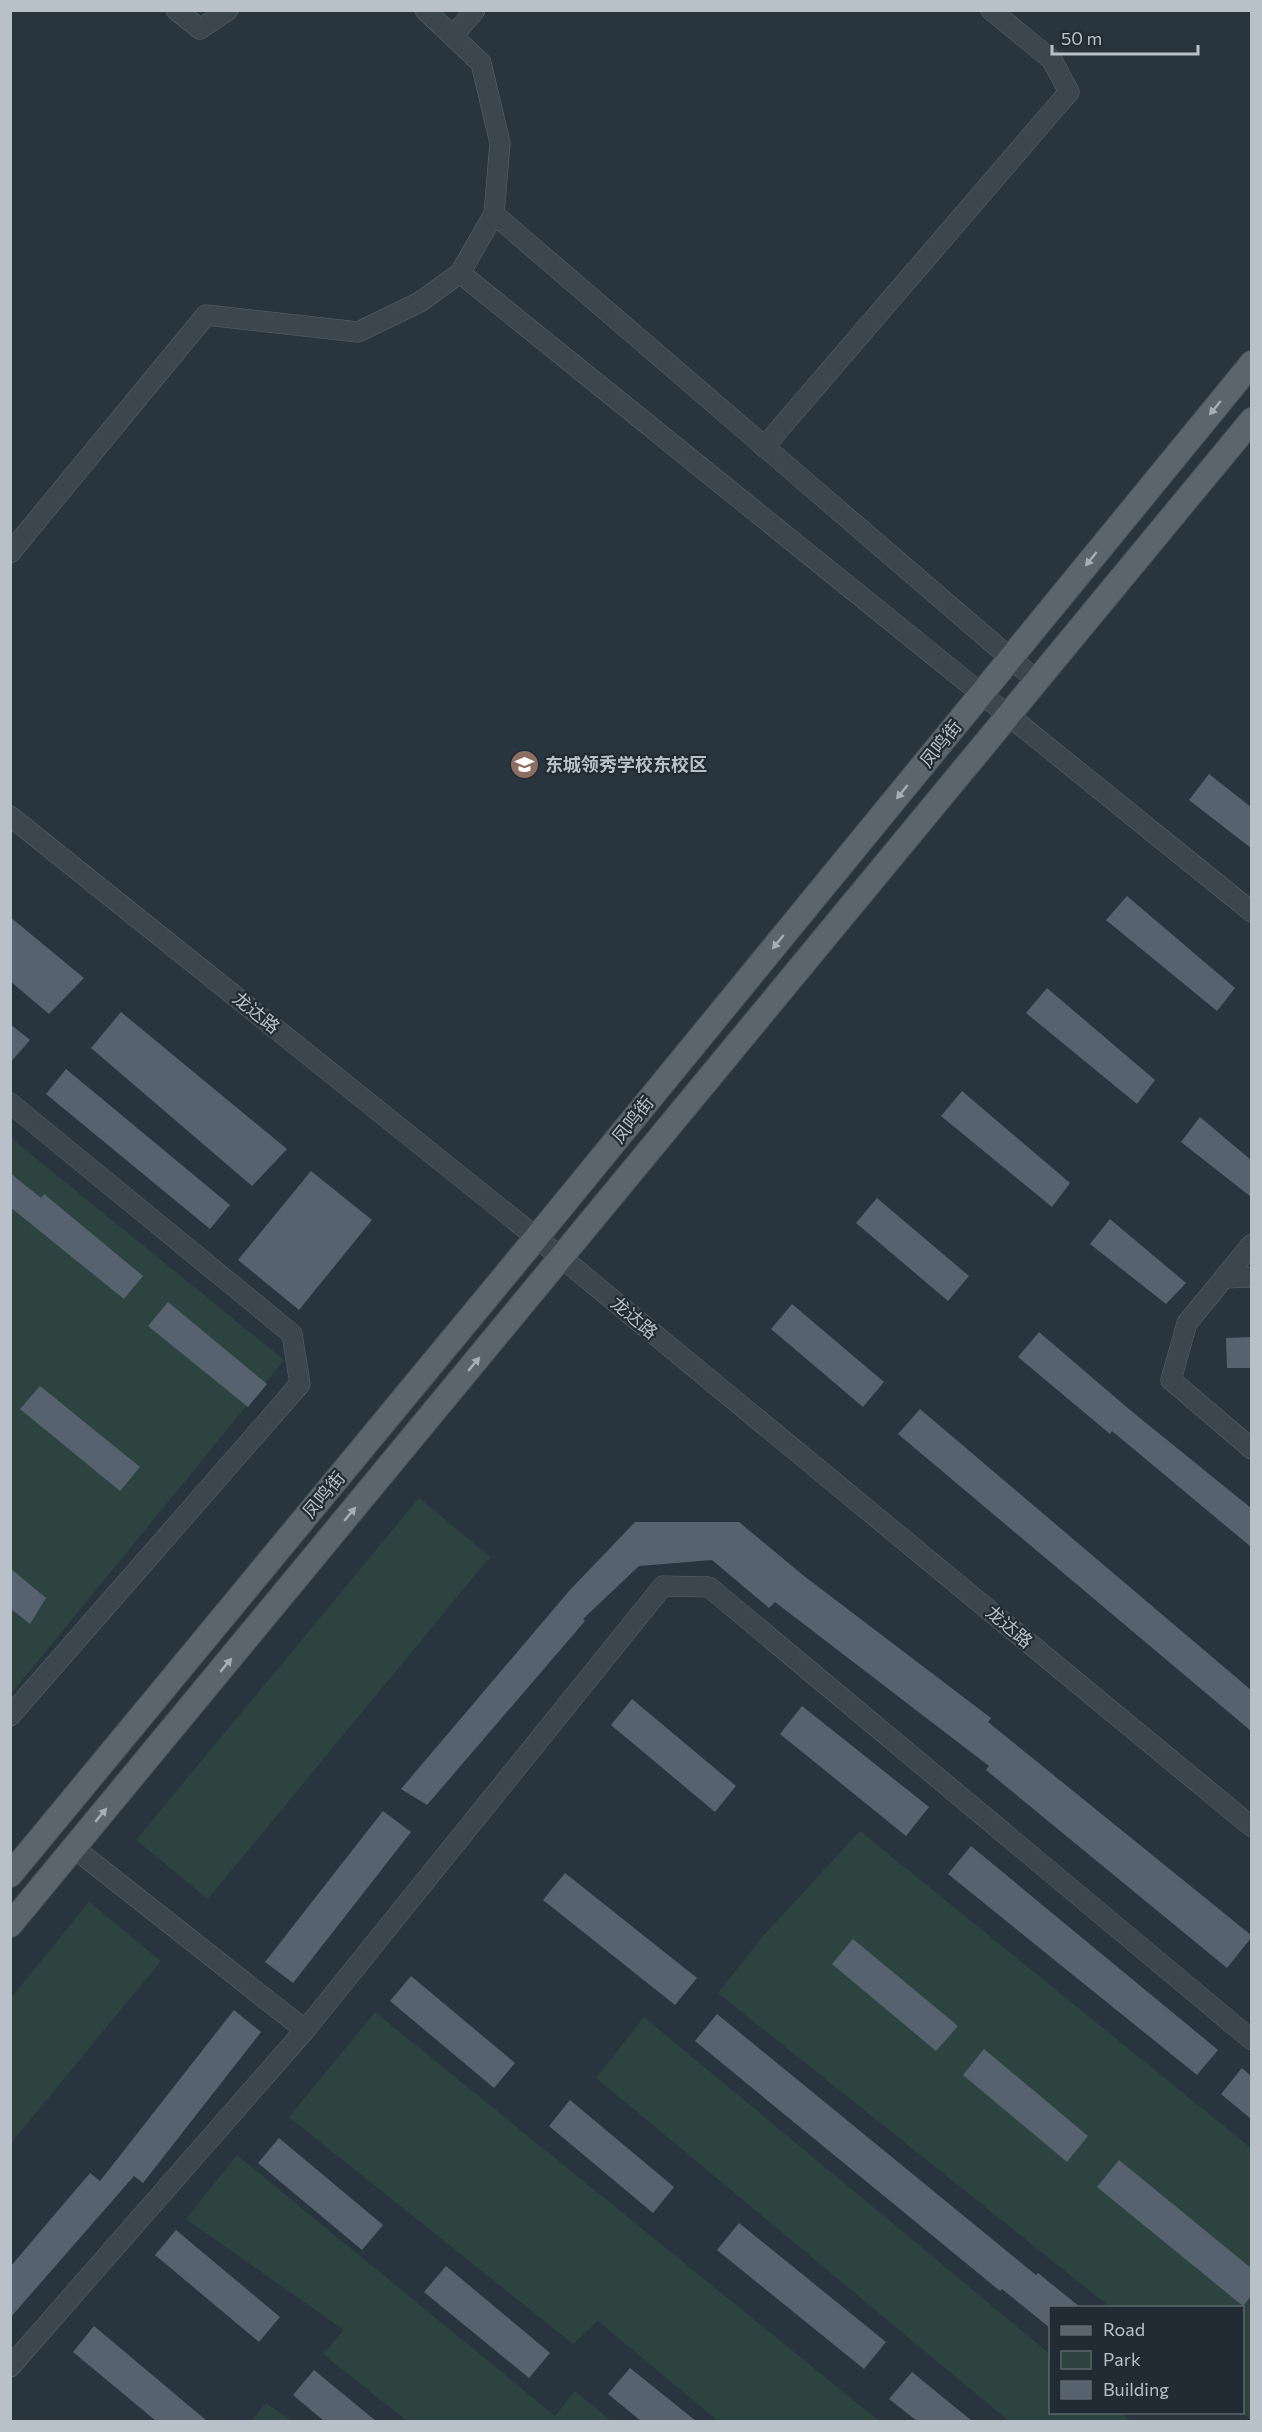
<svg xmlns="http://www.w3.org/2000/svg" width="1262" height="2432" font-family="Commissioner,'Noto Sans SC',sans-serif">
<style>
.green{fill:#2d4340}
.building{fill:#56636e}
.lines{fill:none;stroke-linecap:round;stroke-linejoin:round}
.minor-casing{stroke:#59646c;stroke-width:21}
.major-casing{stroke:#48525a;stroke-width:26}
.minor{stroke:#3c464e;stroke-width:20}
.major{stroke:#5a656e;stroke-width:24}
.oneway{fill:#a5afb7}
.labels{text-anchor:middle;stroke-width:4.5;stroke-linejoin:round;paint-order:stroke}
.street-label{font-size:18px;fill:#b8c1c9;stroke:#202b33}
.poi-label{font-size:18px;font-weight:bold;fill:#b8c1c9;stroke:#202b33;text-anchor:start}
</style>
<rect width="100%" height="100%" fill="#28353e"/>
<!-- green -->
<g class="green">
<path d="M11 1138 284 1360 11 1694Z"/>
<path d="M419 1498 490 1557 208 1899 136 1840Z"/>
<path d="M860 1831 1251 2148V2420L1242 2413V2308L1110 2307 718 1993 764 1935Z"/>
<path d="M89 1902 161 1961 11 2143V1998Z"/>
<path d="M375 2012 879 2421H718L598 2321 573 2344 289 2117Z"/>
<path d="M644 2017 1050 2354V2412L1120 2413 1131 2421H1009L596 2078Z"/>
<path d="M237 2155 555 2416 575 2391 611 2421H407L323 2354 344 2330 186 2219Z"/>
<path d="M266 2403 292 2421H251Z"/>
</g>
<!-- building -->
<g class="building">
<path d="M1209 774 1251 807V848L1189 800Z"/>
<path d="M1127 896 1235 988 1217 1011 1106 920Z"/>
<path d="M10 917 84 978 49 1014 10 981Z"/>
<path d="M1047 988 1155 1080 1137 1104 1026 1013Z"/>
<path d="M121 1012 287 1149 252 1186 91 1048Z"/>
<path d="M10 1024 30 1040 10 1063Z"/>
<path d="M66 1069 230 1205 210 1229 46 1094Z"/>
<path d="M962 1091 1070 1183 1052 1207 941 1116Z"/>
<path d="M1200 1117 1251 1160V1197L1181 1142Z"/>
<path d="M311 1171 372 1220 299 1310 238 1260Z"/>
<path d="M10 1173 41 1198 44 1194 143 1276 124 1299 10 1207Z"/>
<path d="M877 1198 969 1276 948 1301 856 1223Z"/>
<path d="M1110 1219 1186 1283 1166 1304 1090 1244Z"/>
<path d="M168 1302 267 1384 248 1407 148 1326Z"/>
<path d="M792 1304 884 1382 863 1407 771 1329Z"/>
<path d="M1039 1332 1130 1410 1251 1508V1547L1112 1431 1110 1434 1018 1357Z"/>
<path d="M1251 1337V1368H1227L1226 1338Z"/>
<path d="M40 1386 140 1467 120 1491 20 1409Z"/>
<path d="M920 1409 1251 1690V1731L898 1434Z"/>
<path d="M635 1522H739L804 1576 991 1718 988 1722 1251 1935V1938L1227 1968 986 1770 989 1766 775 1602 769 1608 712 1560 639 1566 583 1619 585 1621 427 1805 401 1789 569 1591Z"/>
<path d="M10 1568 46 1598 30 1624 10 1608Z"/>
<path d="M632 1699 736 1786 715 1812 611 1725Z"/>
<path d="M802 1706 929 1807 906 1836 780 1734Z"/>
<path d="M383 1811 411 1832 293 1983 265 1962Z"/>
<path d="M971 1846 1218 2050 1197 2075 948 1874Z"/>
<path d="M565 1873 697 1978 675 2005 543 1900Z"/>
<path d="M853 1939 958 2026 936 2051 832 1964Z"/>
<path d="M411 1976 515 2063 494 2088 390 2001Z"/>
<path d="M234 2010 261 2032 143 2183 134 2176 10 2318V2267L90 2173 100 2181Z"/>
<path d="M717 2014 1036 2275 1038 2273 1080 2307H1050V2328L1002 2289 1000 2291 695 2041Z"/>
<path d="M984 2049 1088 2136 1067 2162 963 2075Z"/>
<path d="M1242 2068 1251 2076V2119L1221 2094Z"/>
<path d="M570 2100 674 2187 653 2213 549 2126Z"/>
<path d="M279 2138 383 2225 362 2250 258 2163Z"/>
<path d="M1119 2160 1251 2268V2296L1243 2306 1097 2187Z"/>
<path d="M739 2223 886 2342 864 2369 717 2250Z"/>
<path d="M176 2230 280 2317 259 2342 155 2255Z"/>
<path d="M446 2266 550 2353 529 2378 424 2292Z"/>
<path d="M94 2326 207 2421H156L73 2352Z"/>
<path d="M630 2368 696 2421H641L608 2394Z"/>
<path d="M314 2370 376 2421H324L293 2395Z"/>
<path d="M912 2372 972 2421H917L889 2399Z"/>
</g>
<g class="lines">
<defs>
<g id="minor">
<path d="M176 10 200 29 228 10"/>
<path d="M453 36 475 10"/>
<path d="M494 214 1037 681"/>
<path d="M460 273 1252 912"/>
<path d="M764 447 1069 92 1052 60 991 10"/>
<path d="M10 553 206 315 358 332 420 302 460 273 494 214 500 143 481 63 425 10"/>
<path d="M10 816 562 1258 1252 1827"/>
<path d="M10 1103 292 1334 300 1384 10 1716"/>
<path d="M1252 1244 1187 1323 1171 1380 1252 1449"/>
<path d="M1224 1278 1252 1277"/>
<path d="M74 1848 305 2030 663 1586 709 1587 1252 2040"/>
<path d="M10 2367 305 2030"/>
</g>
<g id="major">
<path d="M10 1875 536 1238 1252 363"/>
<path d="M10 1925 1252 420"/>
</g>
</defs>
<!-- minor casing -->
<use href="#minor" class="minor-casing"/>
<!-- major casing -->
<use href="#major" class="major-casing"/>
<!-- minor -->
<use href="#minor" class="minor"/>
<!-- major -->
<use href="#major" class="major"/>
</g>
<!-- one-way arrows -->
<defs><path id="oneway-solid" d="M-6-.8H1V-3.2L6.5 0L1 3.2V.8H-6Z" transform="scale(1.5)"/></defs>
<g class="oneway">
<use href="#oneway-solid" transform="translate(1215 408) rotate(129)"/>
<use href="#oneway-solid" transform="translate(1091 559) rotate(129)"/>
<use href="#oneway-solid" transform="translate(902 792) rotate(129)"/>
<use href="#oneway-solid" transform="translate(778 942) rotate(129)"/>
<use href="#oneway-solid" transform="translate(474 1364) rotate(-50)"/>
<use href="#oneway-solid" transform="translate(350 1514) rotate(-50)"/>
<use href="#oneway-solid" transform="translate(226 1665) rotate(-50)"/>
<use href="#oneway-solid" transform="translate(101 1815) rotate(-50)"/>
</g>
<!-- icons -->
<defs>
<symbol id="school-disc" viewBox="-11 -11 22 22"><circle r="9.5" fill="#8d6e63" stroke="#202b33"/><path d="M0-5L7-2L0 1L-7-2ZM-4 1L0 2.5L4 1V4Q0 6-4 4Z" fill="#fff"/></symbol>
</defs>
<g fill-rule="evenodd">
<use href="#school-disc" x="508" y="748" width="33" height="33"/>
</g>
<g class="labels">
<!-- street labels -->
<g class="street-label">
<text transform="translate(941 744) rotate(-51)" y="6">凤鸣街</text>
<text transform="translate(256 1013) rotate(39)" y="6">龙达路</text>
<text transform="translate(633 1120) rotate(-51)" y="6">凤鸣街</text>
<text transform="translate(634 1318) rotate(40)" y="6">龙达路</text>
<text transform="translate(324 1495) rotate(-50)" y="6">凤鸣街</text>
<text transform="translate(1009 1627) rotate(40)" y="6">龙达路</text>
</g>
<!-- poi labels -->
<g class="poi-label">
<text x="545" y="771">东城领秀学校东校区</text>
</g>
</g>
<!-- border -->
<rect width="1262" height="2432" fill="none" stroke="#b8c1c9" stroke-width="24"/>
<!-- legend -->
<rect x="1049" y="2306" width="195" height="108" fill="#202b33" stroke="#5d676f" stroke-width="1.5"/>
<rect x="1061" y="2326" width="30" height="9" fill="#5a656e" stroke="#5d676f" stroke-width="1.5"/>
<text x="1103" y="2336" font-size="18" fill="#b8c1c9">Road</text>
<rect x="1061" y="2351" width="30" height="18" fill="#2d4340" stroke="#5d676f" stroke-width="1.5"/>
<text x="1103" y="2366" font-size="18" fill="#b8c1c9">Park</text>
<rect x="1061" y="2381" width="30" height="18" fill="#56636e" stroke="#5d676f" stroke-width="1.5"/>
<text x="1103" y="2396" font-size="18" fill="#b8c1c9">Building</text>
<!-- scale -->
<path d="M1052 45v9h146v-9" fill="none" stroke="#b8c1c9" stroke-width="3"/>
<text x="1061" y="45" font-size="18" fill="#b8c1c9" stroke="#202b33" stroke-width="4.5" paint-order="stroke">50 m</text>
</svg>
